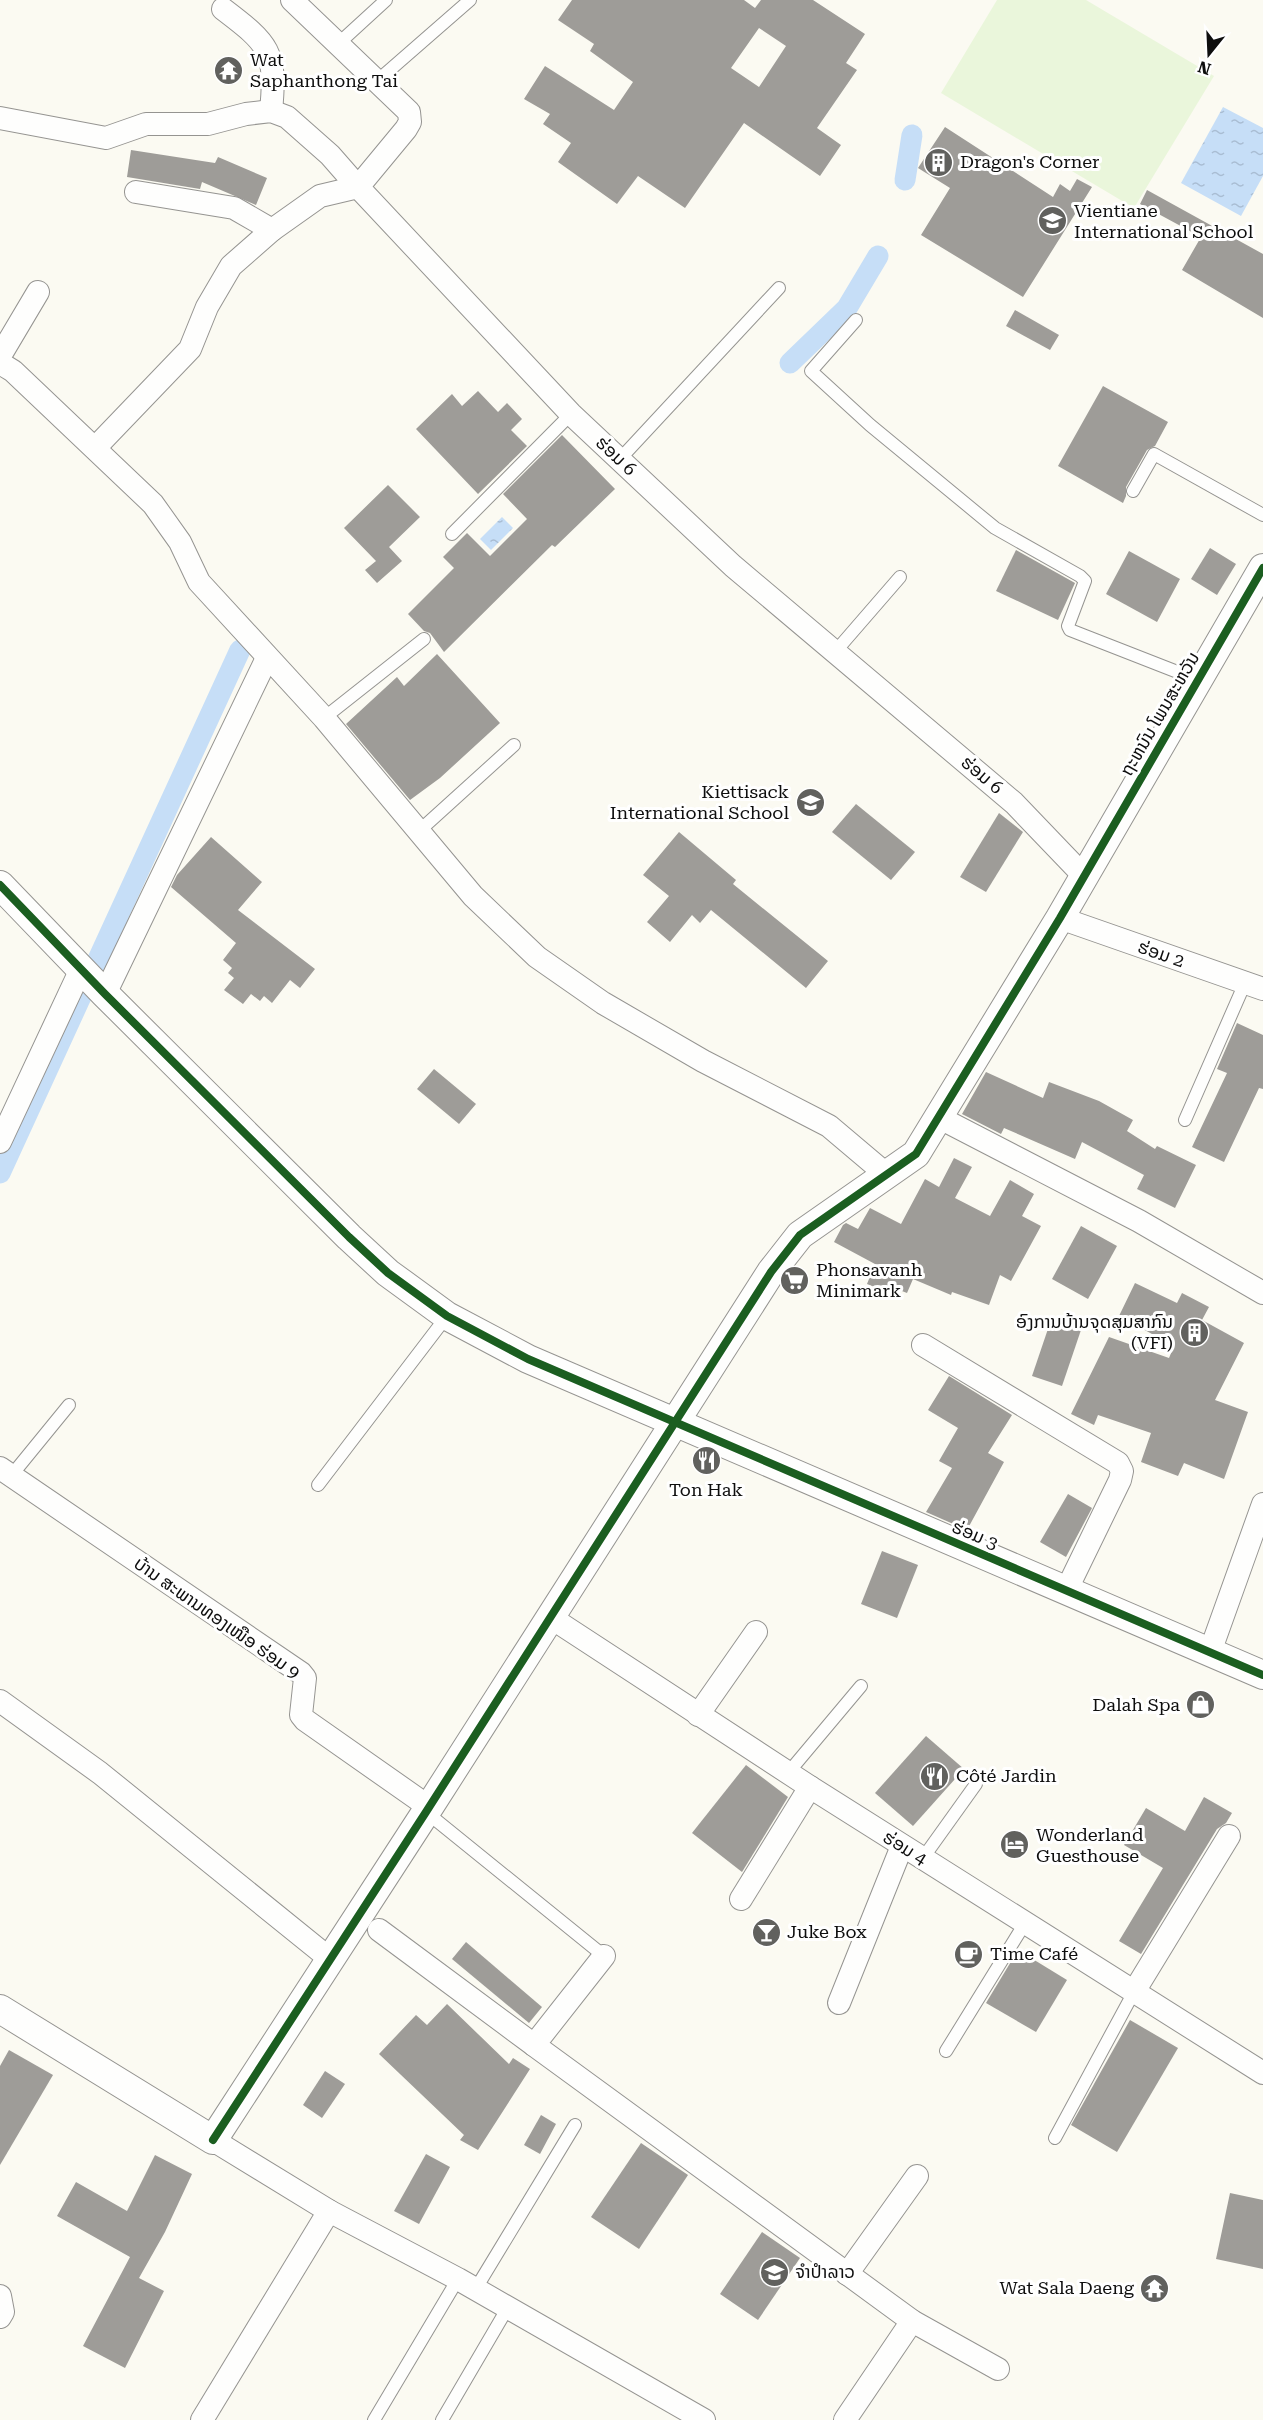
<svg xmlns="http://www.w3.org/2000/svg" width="1263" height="2420" font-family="'Roboto Serif','Noto Sans Lao',serif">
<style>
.pitch{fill:#eaf6db}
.water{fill:url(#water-ripples)}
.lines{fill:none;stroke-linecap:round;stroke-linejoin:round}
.canal{stroke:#c6def7;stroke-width:21}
.building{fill:#9e9c98;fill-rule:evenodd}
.service-casing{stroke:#959491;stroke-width:14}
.minor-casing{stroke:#959491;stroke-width:24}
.tertiary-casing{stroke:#959491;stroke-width:30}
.service{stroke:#fefefd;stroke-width:12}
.minor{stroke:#fefefd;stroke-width:22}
.tertiary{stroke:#fefefd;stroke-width:28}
.cycleway-casing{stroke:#fff;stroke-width:11}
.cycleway{stroke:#1b5e20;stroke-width:8}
.labels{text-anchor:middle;stroke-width:6;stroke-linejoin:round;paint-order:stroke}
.poi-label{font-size:18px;fill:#0e0e0e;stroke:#fff;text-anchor:start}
.street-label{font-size:18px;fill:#0e0e0e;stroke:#fff}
</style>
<defs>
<pattern id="water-ripples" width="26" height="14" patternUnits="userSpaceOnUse" patternTransform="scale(1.5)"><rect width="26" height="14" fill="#c6def7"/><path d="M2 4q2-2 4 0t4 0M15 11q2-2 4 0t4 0" fill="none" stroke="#a9bdd3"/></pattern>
</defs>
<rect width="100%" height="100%" fill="#fbfaf2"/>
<!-- pitch -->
<path class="pitch" d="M997 0H1086L1214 76 1134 208 941 93Z"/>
<!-- water -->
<g class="water">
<path d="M1223 107 1263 128V176L1241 216 1181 183Z"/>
<path d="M502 517 513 528 491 550 480 539Z"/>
</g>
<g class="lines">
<!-- canal -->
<g class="canal">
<path d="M905 180 912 135"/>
<path d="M790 363 847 308 878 256"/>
<path d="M0 1173 240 650"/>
</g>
</g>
<!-- building -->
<g class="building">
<path d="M572 0H744L755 8 761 0H813L865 34 846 63 857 70 817 128 841 145 820 176 744 123 685 208 638 176 617 204 558 162 571 143 543 124 550 114 524 99 545 66 614 110 633 82 590 51 594 44 558 20ZM759 28 786 46 759 87 731 68Z"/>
<path d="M945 127 1053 197 1060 184 1070 191 1077 179 1092 187 1023 297 921 235 950 188 918 168Z"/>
<path d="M131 150 215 163 218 157 267 178 256 205 202 182 200 189 127 177Z"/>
<path d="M1147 190 1263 254V318L1182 270 1201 237 1140 204Z"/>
<path d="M1015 310 1059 335 1050 350 1006 326Z"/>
<path d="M1103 386 1168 422 1155 446 1147 450 1126 487V496L1123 503 1058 466Z"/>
<path d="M478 391 498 412 507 403 522 419 511 430 527 446 478 494 416 429 452 394 462 406Z"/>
<path d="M562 435 615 489 555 547 552 545 444 652 430 633 424 631 408 614 454 568 443 557 467 533 490 556 527 519 503 494Z"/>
<path d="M388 485 420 517 389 547 402 561 377 583 365 570 376 561 344 528Z"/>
<path d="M1210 548 1236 564 1217 595 1191 579Z"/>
<path d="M1016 550 1075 583 1058 620 996 591Z"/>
<path d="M1129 551 1180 579 1157 622 1106 594Z"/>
<path d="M437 654 500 723 440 778 410 800 346 724 397 677 404 686Z"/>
<path d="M856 804 915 852 891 880 832 832Z"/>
<path d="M999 813 1023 832 986 892 960 877Z"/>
<path d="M679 832 736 880 733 884 828 961 806 988 711 910 700 923 692 915 670 942 647 922 669 896 643 875Z"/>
<path d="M211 837 262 882 238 910 315 969 300 988 290 980 272 1003 264 996 260 1001 251 994 243 1004 224 990 234 978 228 973 232 968 223 960 236 943 171 887 177 875Z"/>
<path d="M1237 1023 1263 1035V1089L1259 1088 1224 1162 1192 1147 1227 1073 1217 1069Z"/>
<path d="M434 1069 476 1104 459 1124 417 1089Z"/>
<path d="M986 1072 1043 1098 1049 1082 1099 1101 1133 1120 1127 1131 1155 1149 1157 1146 1196 1165 1175 1208 1137 1189 1144 1175 1082 1142 1075 1159 1004 1128 1001 1134 962 1114Z"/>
<path d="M954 1158 972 1167 955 1198 990 1216 1010 1180 1034 1194 1022 1216 1041 1226 1011 1281 1000 1275 989 1305 952 1292 951 1295 913 1279 907 1293 889 1286 887 1292 867 1284 875 1264 834 1242 843 1225 846 1223 858 1229 870 1208 901 1224 925 1179 939 1187Z"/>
<path d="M1081 1226 1117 1246 1088 1299 1052 1279Z"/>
<path d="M1135 1283 1177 1303 1182 1293 1209 1307 1202 1320 1244 1343 1215 1400 1248 1412 1224 1479 1184 1463 1178 1476 1141 1462 1151 1433 1098 1415 1094 1425 1071 1414 1109 1337 1169 1358 1174 1346 1119 1316Z"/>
<path d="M1052 1317 1082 1327 1062 1386 1032 1376Z"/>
<path d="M949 1376 1012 1415 988 1453 1004 1462 967 1530 926 1512 952 1468 939 1461 958 1428 928 1410Z"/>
<path d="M1068 1494 1092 1508 1066 1557 1040 1542Z"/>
<path d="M882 1551 918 1565 897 1618 861 1604Z"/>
<path d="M926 1736 964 1769 913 1826 875 1793Z"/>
<path d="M746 1765 788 1797 742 1872 692 1833Z"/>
<path d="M1204 1797 1232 1813 1226 1823 1217 1829 1141 1954 1119 1941 1163 1868 1124 1845 1146 1808 1185 1831Z"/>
<path d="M466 1942 542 2007 529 2023 452 1959Z"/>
<path d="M1018 1950 1067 1980 1036 2032 986 2003Z"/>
<path d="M447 2004 509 2064 513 2058 530 2069 478 2150 460 2140 464 2135 379 2054 416 2015 427 2025Z"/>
<path d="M1130 2020 1178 2048 1117 2152 1071 2125Z"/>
<path d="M9 2050 53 2075 0 2165V2066Z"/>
<path d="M325 2071 345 2084 322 2118 303 2105Z"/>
<path d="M541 2115 556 2124 540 2154 524 2145Z"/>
<path d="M641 2143 688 2175 639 2249 591 2217Z"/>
<path d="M426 2154 450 2167 419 2224 394 2211Z"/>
<path d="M155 2155 192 2174 165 2232 139 2278 164 2291 125 2368 83 2346 130 2257 57 2216 76 2182 127 2211Z"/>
<path d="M1230 2193 1263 2200V2269L1216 2259Z"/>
<path d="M762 2232 800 2258 758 2320 720 2294Z"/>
</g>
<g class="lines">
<defs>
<g id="service">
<path d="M338 44 386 0"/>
<path d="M376 82 470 0"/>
<path d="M856 320 811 371 870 425 995 528 1080 576 1085 581 1068 626 1070 630 1198 680"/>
<path d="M620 459 779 288"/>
<path d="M1133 491 1154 454 1263 515"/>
<path d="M452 534 571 414"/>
<path d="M835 652 900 577"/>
<path d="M324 718 424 639"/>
<path d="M418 832 514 745"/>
<path d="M1185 1120 1245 983"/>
<path d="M11 1476 69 1405"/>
<path d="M318 1485 447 1316"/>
<path d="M788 1773 861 1686"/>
<path d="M426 1812 604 1956"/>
<path d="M923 1858 976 1784"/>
<path d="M946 2051 1025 1923"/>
<path d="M1055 2138 1135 1990"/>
<path d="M475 2290 575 2125"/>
<path d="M374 2420 458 2279"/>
<path d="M442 2420 507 2309"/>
</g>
<g id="minor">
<path d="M292 0 409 112 410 122 406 129 358 187 571 414 733 566 1014 803 1083 875"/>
<path d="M223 9C269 44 277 51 271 111"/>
<path d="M0 118 106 138 146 124H208L246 114 271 111 287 117 330 155 358 187 320 196 272 230 231 266 207 307 190 349 95 448"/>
<path d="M136 192 234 208 272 230"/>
<path d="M0 356 38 292"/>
<path d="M0 363 13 371 153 504 180 542 199 582 324 718 473 896 537 957 603 1003 703 1061 829 1126 887 1175"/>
<path d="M1060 918 1263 989"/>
<path d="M105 994 267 658"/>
<path d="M940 1118 1139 1221 1263 1293"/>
<path d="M0 1142 81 969"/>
<path d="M923 1345 1118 1463 1122 1471 1120 1480 1066 1591"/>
<path d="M0 1468 301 1673 305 1678 301 1715 305 1720 429 1807"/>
<path d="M550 1617 810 1787 1263 2073"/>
<path d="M1210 1652 1263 1504"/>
<path d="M0 1701 100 1773 330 1959"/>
<path d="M698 1715 756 1632"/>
<path d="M741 1899 810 1787"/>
<path d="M379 1930 534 2045"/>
<path d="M604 1956 534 2045 912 2321 998 2369"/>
<path d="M1135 1990 1229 1836"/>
<path d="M839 2003 902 1846"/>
<path d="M213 2140 329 2211 458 2279 704 2420"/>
<path d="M847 2274 917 2176"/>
<path d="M0 2296 3 2312 0 2317"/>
<path d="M202 2420 329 2211"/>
<path d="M845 2420 912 2321"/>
</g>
<g id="tertiary">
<path d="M0 885 105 994 349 1237 388 1273 447 1316 528 1359 1263 1675"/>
<path d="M0 2009 213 2140 426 1812 771 1272 800 1235 916 1154 1060 918 1263 568"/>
</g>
</defs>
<!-- service casing -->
<use href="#service" class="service-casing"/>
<!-- minor casing -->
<use href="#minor" class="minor-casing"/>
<!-- tertiary casing -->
<use href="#tertiary" class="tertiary-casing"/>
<!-- service -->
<use href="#service" class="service"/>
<!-- minor -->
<use href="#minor" class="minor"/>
<!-- tertiary -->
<use href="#tertiary" class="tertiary"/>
<defs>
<g id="cycleway">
<path d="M0 885 105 994 349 1237 388 1273 447 1316 528 1359 1263 1675"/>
<path d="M213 2140 426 1812 771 1272 800 1235 916 1154 1060 918 1263 568"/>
</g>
</defs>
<!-- cycleway casing -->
<use href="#cycleway" class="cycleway-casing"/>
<!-- cycleway -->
<use href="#cycleway" class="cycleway"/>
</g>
<!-- icons -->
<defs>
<symbol id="temple-disc" viewBox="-11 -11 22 22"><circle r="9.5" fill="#61615e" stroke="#fff"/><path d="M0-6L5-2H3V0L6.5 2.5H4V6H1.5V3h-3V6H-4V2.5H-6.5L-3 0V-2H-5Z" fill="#fff"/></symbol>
<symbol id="building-disc" viewBox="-11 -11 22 22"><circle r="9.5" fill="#61615e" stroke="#fff"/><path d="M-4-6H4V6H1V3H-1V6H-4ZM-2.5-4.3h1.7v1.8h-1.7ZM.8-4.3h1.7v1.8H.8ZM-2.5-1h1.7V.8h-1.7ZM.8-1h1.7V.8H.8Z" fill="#fff"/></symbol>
<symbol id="school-disc" viewBox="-11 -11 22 22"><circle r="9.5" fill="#61615e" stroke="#fff"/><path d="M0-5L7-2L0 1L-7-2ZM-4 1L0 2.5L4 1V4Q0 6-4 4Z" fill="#fff"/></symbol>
<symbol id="supermarket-disc" viewBox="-11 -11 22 22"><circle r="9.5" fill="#61615e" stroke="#fff"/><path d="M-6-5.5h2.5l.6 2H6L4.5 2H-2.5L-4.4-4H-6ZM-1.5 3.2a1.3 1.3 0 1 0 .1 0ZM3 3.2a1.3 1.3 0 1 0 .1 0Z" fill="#fff"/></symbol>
<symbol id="restaurant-disc" viewBox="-11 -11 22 22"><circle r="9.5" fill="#61615e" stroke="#fff"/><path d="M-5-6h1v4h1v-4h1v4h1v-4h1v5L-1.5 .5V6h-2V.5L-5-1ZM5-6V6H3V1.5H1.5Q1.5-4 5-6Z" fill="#fff"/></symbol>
<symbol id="shop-disc" viewBox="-11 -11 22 22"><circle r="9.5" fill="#61615e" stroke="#fff"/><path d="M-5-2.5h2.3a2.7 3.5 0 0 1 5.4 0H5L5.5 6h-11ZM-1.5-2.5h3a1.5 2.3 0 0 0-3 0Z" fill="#fff"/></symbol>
<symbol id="hotel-disc" viewBox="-11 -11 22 22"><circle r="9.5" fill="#61615e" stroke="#fff"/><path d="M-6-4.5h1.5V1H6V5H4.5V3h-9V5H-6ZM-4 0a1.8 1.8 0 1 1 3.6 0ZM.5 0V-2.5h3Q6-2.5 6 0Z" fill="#fff"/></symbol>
<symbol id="bar-disc" viewBox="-11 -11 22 22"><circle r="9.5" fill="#61615e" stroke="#fff"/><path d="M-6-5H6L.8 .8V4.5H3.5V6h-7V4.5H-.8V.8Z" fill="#fff"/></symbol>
<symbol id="cafe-disc" viewBox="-11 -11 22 22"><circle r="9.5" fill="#61615e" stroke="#fff"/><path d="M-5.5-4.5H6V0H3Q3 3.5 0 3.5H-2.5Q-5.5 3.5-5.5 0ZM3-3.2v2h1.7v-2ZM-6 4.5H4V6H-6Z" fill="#fff"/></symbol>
</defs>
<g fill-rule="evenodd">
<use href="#temple-disc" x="212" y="54" width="33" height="33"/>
<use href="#building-disc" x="922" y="146" width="33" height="33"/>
<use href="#school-disc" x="1036" y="204" width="33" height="33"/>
<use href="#school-disc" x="794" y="786" width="33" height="33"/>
<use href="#supermarket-disc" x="778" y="1264" width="33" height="33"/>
<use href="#building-disc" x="1178" y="1316" width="33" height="33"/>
<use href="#restaurant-disc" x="690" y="1444" width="33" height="33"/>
<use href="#shop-disc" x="1184" y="1688" width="33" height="33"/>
<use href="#restaurant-disc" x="918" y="1760" width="33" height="33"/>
<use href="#hotel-disc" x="998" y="1828" width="33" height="33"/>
<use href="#bar-disc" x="750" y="1916" width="33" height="33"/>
<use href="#cafe-disc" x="952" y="1938" width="33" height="33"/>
<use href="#school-disc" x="758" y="2256" width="33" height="33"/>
<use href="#temple-disc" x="1138" y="2272" width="33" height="33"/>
</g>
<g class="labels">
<!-- poi labels -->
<g class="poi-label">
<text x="250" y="66">Wat<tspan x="250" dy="21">Saphanthong Tai</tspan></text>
<text x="960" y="168">Dragon's Corner</text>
<text x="1074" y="217">Vientiane<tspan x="1074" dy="21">International School</tspan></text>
<text x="789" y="798" text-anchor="end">Kiettisack<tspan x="789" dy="21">International School</tspan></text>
<text x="816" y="1276">Phonsavanh<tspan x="816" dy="21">Minimark</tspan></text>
<text x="1173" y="1328" text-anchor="end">ອົງການບ້ານຈຸດສຸມສາກົນ<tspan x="1173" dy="21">(VFI)</tspan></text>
<text x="706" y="1496" text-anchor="middle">Ton Hak</text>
<text x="1180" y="1711" text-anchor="end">Dalah Spa</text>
<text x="956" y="1782">Côté Jardin</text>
<text x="1036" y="1841">Wonderland<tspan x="1036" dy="21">Guesthouse</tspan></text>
<text x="787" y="1938">Juke Box</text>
<text x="990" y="1960">Time Café</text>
<text x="795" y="2278">ຈຳປຳລາວ</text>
<text x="1134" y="2294" text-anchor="end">Wat Sala Daeng</text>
</g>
<!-- street labels -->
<g class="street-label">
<text transform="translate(616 456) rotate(43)" y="6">ຮ່ອມ 6</text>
<text transform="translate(1160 714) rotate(-60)" y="6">ຖະຫນົນ ໂພນສະຫວັນ</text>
<text transform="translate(982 775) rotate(40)" y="6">ຮ່ອມ 6</text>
<text transform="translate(1161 954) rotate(19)" y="6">ຮ່ອມ 2</text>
<text transform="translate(975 1535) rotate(23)" y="6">ຮ່ອມ 3</text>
<text transform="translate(217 1618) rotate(35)" y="6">ບ້ານ ສະພານທອງເໜືອ ຮ່ອມ 9</text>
<text transform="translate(905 1848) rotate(32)" y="6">ຮ່ອມ 4</text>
</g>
</g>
<!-- north arrow -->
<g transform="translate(1209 54) rotate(198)" stroke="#ffffff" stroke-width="4.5" paint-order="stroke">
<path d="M0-4.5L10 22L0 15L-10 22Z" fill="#0e0e0e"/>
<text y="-9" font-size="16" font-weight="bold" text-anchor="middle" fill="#0e0e0e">N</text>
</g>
</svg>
